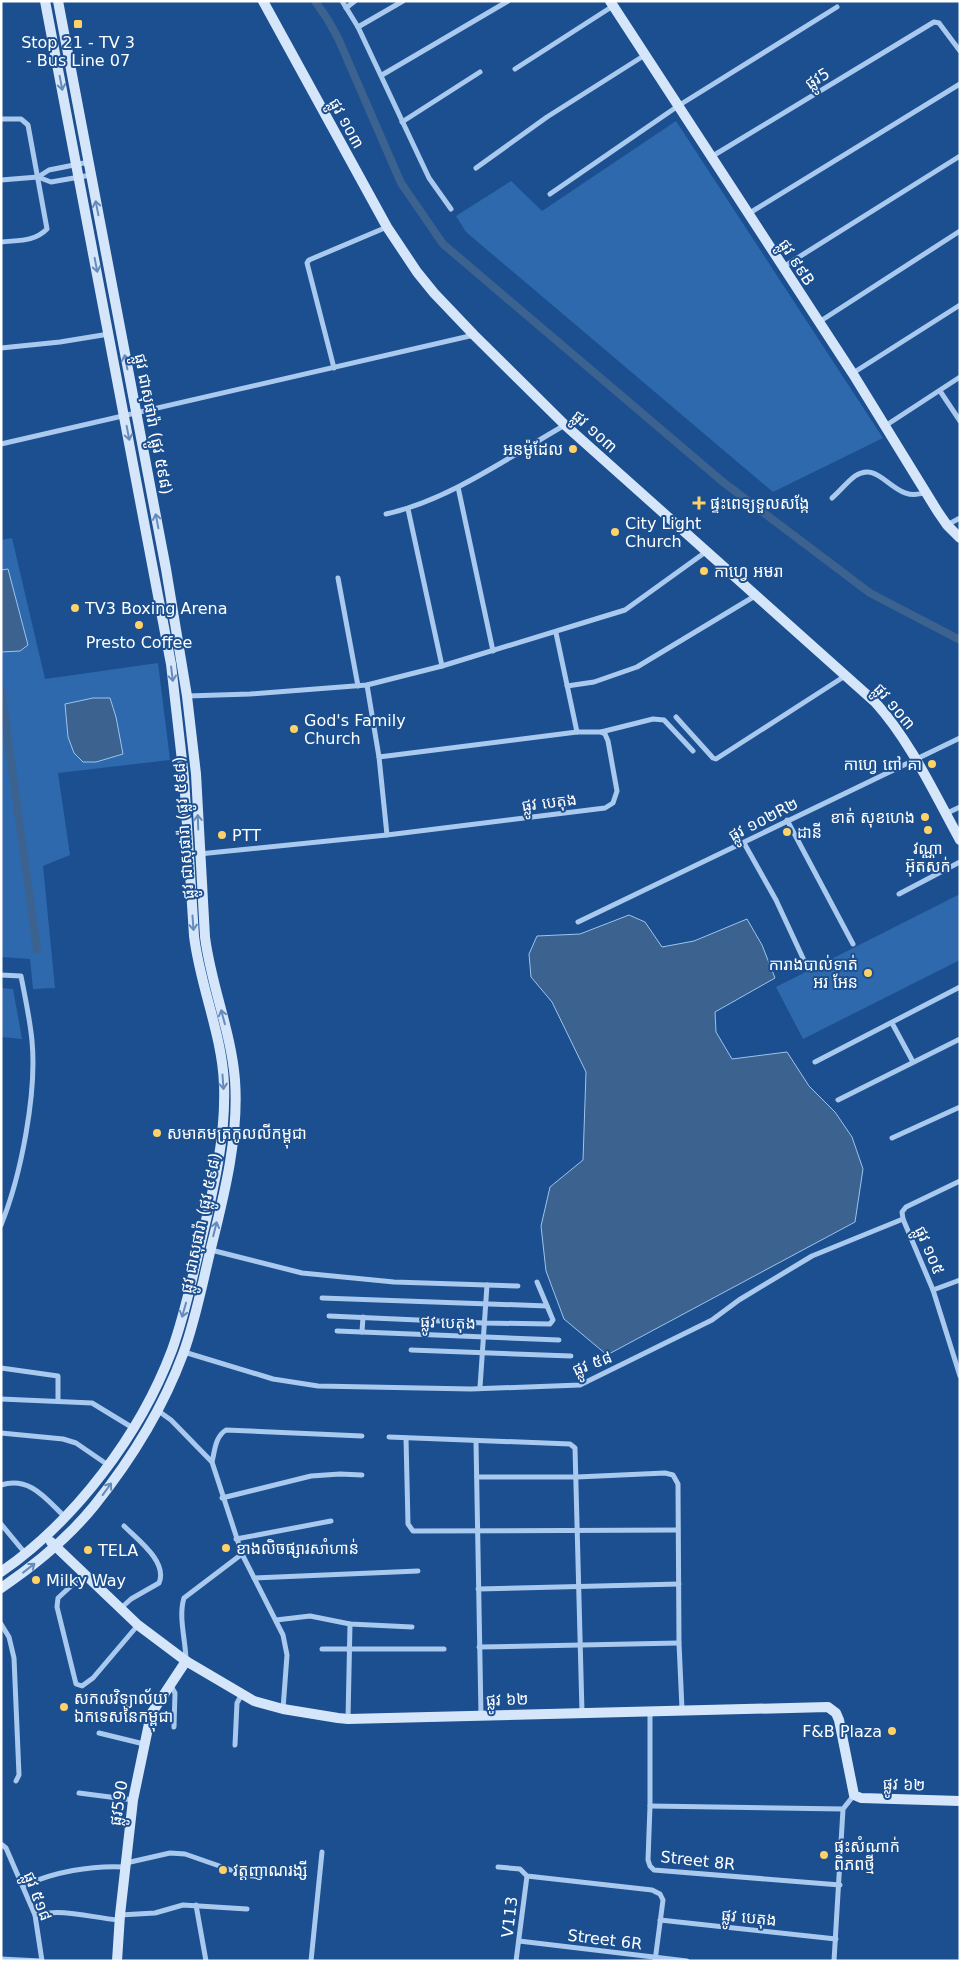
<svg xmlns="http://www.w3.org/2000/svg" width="961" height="1962" font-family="'DejaVu Sans','Noto Sans Khmer',sans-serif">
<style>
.green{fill:#2e69ad}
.water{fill:#3c6290;stroke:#9cc4f0}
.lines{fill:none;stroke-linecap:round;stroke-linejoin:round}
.canal{stroke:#3c6290;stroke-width:8}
.street{stroke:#a9c9ee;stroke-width:5}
.secondary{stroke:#d6e6fa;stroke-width:10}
.oneway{stroke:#668bba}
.poi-dot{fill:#ffd166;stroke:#1b4f8f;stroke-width:2}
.labels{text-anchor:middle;stroke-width:4;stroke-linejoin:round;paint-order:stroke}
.poi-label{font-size:16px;fill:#fff;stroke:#1b4f8f;text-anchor:start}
.street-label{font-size:16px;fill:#fff;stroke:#1b4f8f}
</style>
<rect width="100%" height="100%" fill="#1b4f8f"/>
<!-- green -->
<g class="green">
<path d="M676 121 883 438 773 492 466 232 456 216 511 181 542 211Z"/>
<path d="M12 538 45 679 158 663 170 760 58 773 70 855 43 866 55 988 33 989 30 959 1 957V540Z"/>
<path d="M960 894V960L803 1039 776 987Z"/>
<path d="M1 988 13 989 22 1039 1 1037Z"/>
</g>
<!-- water -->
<g class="water">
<path d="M8 569 28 645 20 651 1 652V570Z"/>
<path d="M93 698H110L116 717 123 754 96 762H83L74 753 68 737 65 704Z"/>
<path d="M629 915 645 922 662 947 694 941 747 919 762 945 775 978 715 1012 716 1032 732 1059 787 1052 809 1086 835 1112 852 1137 863 1169 855 1222 607 1355 564 1319 546 1271 541 1226 550 1187 583 1160 586 1072 552 1002 531 977 529 954 537 936 580 934Z"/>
</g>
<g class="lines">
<!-- canal -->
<g class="canal">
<path d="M315 1 328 20 338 38 401 183 443 244 723 482 870 593 960 640"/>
<path d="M1 689 37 950"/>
</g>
<!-- street -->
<g class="street">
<path d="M342 1 358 27 429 178 451 209"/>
<path d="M346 8 355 1"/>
<path d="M358 27 403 1"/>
<path d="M515 69 613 6"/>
<path d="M382 75 508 1"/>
<path d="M1 119H21L28 125 47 229C34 242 19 240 1 242"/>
<path d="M402 122 480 72"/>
<path d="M711 157 934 22 939 23 960 51"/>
<path d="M476 168 547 117 645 55"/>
<path d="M38 177 49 170 89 162"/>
<path d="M1 180 38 177 51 182 91 175"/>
<path d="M550 194 678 106 837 7"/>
<path d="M748 214 960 84"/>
<path d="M783 267 960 156"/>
<path d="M819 322 960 231"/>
<path d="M1 348 60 342 109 334"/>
<path d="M334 368 307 263 309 260 387 227"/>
<path d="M853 373 960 305"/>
<path d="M940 391 960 421"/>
<path d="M885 426 960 377"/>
<path d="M1 444 474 335"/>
<path d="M458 487 493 651"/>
<path d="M832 498C840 491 847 482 855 476 881 458 894 506 926 492"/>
<path d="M408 509 442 666"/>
<path d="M386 514C449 500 509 457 565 425"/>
<path d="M947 525 960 518"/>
<path d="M338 578 358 686"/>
<path d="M556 633 577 732"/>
<path d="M367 685 379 757 387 835"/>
<path d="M567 686 594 682 637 667 755 596"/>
<path d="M187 696 250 694 367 685 442 666 625 610 707 551"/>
<path d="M676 717 713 758 716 759 845 676"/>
<path d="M379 757 577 732H601L653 719 664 720 693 751"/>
<path d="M945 814 960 807"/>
<path d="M787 820 853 944"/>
<path d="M744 843 776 900 808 969"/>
<path d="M199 854 387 835 605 808 613 803 617 791 608 741 605 734 601 732"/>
<path d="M899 894 960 862"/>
<path d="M578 922 960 738"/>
<path d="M1 975 21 976C25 997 30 1019 32 1041 37 1093 21 1176 1 1225"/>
<path d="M892 1023 913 1062"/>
<path d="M815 1062 960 987"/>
<path d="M838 1100 960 1039"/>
<path d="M892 1138 960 1107"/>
<path d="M960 1181 906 1207 902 1212 903 1219 933 1290 960 1376"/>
<path d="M211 1250 302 1273 394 1282 518 1286"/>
<path d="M933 1290 960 1280"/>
<path d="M322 1298 547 1306"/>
<path d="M329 1316 484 1323 550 1324 553 1320 537 1282"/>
<path d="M337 1331 559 1340"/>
<path d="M362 1332 363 1317"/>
<path d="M411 1350 571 1356"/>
<path d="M184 1352 273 1379 318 1386 471 1389 580 1385 712 1320 739 1300 812 1256 903 1219"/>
<path d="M1 1368 58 1376V1401"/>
<path d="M480 1387 487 1285"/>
<path d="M1 1399 92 1403 133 1428"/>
<path d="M157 1410 171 1420 212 1462 242 1554 283 1635 287 1655 283 1709"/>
<path d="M1 1433 63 1439 76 1443 108 1465"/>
<path d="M389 1437 570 1444 575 1448 582 1712"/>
<path d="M406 1438 408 1524 413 1531 678 1530"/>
<path d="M476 1442 481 1715"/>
<path d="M212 1462C215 1450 215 1437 226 1430L362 1436"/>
<path d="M477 1477H577L665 1473 673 1475 678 1484 679 1643 682 1709"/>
<path d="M1 1485C30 1476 46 1499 65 1517"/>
<path d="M222 1498 311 1476 340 1474 362 1475"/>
<path d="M1 1524 25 1553"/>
<path d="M236 1539 331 1521"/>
<path d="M84 1574 58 1598 57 1607 76 1684 82 1686 93 1678 138 1625"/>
<path d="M254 1578 418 1571"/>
<path d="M478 1589 679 1584"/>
<path d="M120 1609 131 1599 159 1583C168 1562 138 1540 124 1526"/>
<path d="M276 1620 310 1616 350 1624 412 1627"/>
<path d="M1 1624 9 1637 14 1658 19 1775 16 1781"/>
<path d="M479 1647 679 1643"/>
<path d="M322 1649H444"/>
<path d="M186 1661C186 1641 178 1617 184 1598L242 1554"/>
<path d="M171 1686 175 1693 174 1727"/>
<path d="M650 1712V1806L648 1860 650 1866 654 1870 840 1885"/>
<path d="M348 1719 350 1624"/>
<path d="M99 1733 144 1744"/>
<path d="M235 1745 237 1703 242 1694"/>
<path d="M79 1793 133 1800"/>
<path d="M650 1806 843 1809"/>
<path d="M1 1844 6 1848 35 1915 42 1961"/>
<path d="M126 1863 170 1853 185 1854 248 1876"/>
<path d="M498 1867 520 1869 527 1876 652 1890 660 1894 663 1900 655 1961"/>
<path d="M23 1886C53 1872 92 1865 125 1867"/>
<path d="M196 1905 206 1961"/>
<path d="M35 1915C64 1908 91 1918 120 1920"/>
<path d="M120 1915 155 1913 183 1905 247 1909"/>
<path d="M660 1920 836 1939"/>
<path d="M519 1941 687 1961"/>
<path d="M1 1959 41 1961"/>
<path d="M311 1961 322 1852"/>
<path d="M516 1961 527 1876"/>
<path d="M834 1961 843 1809 854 1795"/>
</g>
<!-- secondary -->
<g class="secondary">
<path d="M263 1 387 227 417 272 434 293 474 335 565 425 875 702C911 742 934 793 960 840"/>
<path d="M610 1 853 374 938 512 947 525 960 538"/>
<path d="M51 1542 138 1625 186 1661 254 1701 283 1709 338 1718 348 1719 828 1707 836 1713 839 1720 854 1795 861 1798 960 1801"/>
<path d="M1 1572C75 1521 140 1435 172 1350 185 1314 193 1275 202 1237 214 1187 226 1136 224 1084 222 1034 200 986 194 936L184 778 171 664 45 1"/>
<path d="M1 1588C35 1565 68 1538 94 1506 130 1461 163 1408 183 1354 196 1319 203 1280 212 1244 225 1192 239 1135 235 1080 231 1031 211 985 205 937L196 774 187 696 166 569 58 1"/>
<path d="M117 1961 120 1915 133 1800 151 1714 186 1661"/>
</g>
</g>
<!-- one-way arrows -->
<defs><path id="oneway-shaft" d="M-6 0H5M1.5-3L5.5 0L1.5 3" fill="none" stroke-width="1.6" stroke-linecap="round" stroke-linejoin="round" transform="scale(1.25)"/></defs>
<g class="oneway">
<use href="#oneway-shaft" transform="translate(61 83) rotate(79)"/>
<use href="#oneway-shaft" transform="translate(97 208) rotate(-101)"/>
<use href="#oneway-shaft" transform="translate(96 265) rotate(79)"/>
<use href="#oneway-shaft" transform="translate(126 362) rotate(-101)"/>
<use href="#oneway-shaft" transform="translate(128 433) rotate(79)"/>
<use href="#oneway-shaft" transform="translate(157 521) rotate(-101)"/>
<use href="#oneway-shaft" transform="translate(172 674) rotate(83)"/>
<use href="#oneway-shaft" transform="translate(198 822) rotate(-92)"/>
<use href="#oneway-shaft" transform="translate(193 923) rotate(86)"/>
<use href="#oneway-shaft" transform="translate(223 1017) rotate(-105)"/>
<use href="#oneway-shaft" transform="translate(223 1082) rotate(86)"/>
<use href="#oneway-shaft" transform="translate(215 1229) rotate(-76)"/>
<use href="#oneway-shaft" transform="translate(184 1310) rotate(106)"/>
<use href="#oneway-shaft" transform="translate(107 1489) rotate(-54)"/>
<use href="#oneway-shaft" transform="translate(29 1568) rotate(-38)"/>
</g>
<!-- markers -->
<g class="poi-dot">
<rect x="73" y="19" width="10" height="10" rx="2.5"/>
<circle cx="573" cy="449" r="5"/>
<path d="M696.5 495.5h5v5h5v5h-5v5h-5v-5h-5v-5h5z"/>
<circle cx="615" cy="532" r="5"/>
<circle cx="704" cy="571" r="5"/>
<circle cx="75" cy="608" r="5"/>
<circle cx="139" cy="625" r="5"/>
<circle cx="294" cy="729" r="5"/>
<circle cx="932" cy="764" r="5"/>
<circle cx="925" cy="817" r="5"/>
<circle cx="928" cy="830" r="5"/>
<circle cx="787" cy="832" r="5"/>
<circle cx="222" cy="835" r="5"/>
<circle cx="868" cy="973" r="5"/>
<circle cx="157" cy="1133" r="5"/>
<circle cx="226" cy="1548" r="5"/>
<circle cx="88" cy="1550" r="5"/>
<circle cx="36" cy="1580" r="5"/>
<circle cx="64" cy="1707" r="5"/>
<circle cx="892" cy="1731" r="5"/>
<circle cx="824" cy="1855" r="5"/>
<circle cx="223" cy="1870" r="5"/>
</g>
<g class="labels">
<!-- poi labels -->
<g class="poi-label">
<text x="78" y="48" text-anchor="middle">Stop 21 - TV 3<tspan x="78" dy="18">- Bus Line 07</tspan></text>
<text x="563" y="455" text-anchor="end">អនម៉ូដែល</text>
<text x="710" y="509">ផ្ទះពេទ្យទួលសង្កែ</text>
<text x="625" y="529">City Light<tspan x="625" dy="18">Church</tspan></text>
<text x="714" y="577">កាហ្វេ អមរា</text>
<text x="85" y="614">TV3 Boxing Arena</text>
<text x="139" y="648" text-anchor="middle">Presto Coffee</text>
<text x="304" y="726">God's Family<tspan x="304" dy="18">Church</tspan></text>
<text x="922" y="770" text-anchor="end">កាហ្វេ ពៅ គា</text>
<text x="915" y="823" text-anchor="end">ខាត់ សុខហេង</text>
<text x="797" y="838">ដានី</text>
<text x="232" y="841">PTT</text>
<text x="928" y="854" text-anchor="middle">វណ្ណា<tspan x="928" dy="18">អ៊ុតសក់</tspan></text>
<text x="858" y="970" text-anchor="end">ការាងបាល់ទាត់<tspan x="858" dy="18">អរ អែន</tspan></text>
<text x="167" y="1139">សមាគមត្រកូលលីកម្ពុជា</text>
<text x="236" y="1554">ខាងលិចផ្សារសាំហាន់</text>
<text x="98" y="1556">TELA</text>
<text x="46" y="1586">Milky Way</text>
<text x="74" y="1704">សកលវិទ្យាល័យ<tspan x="74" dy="18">ឯកទេសនៃកម្ពុជា</tspan></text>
<text x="882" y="1737" text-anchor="end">F&amp;B Plaza</text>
<text x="834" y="1852">ផ្ទះសំណាក់<tspan x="834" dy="18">ពិភពថ្មី</tspan></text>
<text x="233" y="1876">វត្តញាណរង្សី</text>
</g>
<!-- street labels -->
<g class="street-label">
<text transform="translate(817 78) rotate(-31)" y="6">ផ្លូវ5</text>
<text transform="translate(347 123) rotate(61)" y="6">ផ្លូវ ១០៣</text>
<text transform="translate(797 262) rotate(57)" y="6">ផ្លូវ ៩៩B</text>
<text transform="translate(154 424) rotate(79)" y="6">ផ្លូវ ជាសុផារ៉ា (ផ្លូវ ៥៩៨)</text>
<text transform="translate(595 431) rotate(42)" y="6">ផ្លូវ ១០៣</text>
<text transform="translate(895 706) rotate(50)" y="6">ផ្លូវ ១០៣</text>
<text transform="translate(549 802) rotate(-7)" y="6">ផ្លូវ បេតុង</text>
<text transform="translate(763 819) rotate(-27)" y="6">ផ្លូវ ១០២R២</text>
<text transform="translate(183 828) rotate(-94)" y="6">ផ្លូវ ជាសុផារ៉ា (ផ្លូវ ៥៩៨)</text>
<text transform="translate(200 1223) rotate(-78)" y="6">ផ្លូវ ជាសុផារ៉ា (ផ្លូវ ៥៩៨)</text>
<text transform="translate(930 1250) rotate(67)" y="6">ផ្លូវ ១០៥</text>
<text transform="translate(448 1322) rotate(2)" y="6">ផ្លូវ បេតុង</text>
<text transform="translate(592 1363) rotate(-21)" y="6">ផ្លូវ ៥៨</text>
<text transform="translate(507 1699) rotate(-2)" y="6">ផ្លូវ ៦២</text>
<text transform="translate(904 1784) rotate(2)" y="6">ផ្លូវ ៦២</text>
<text transform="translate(118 1803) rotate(-81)" y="6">ផ្លូវ590</text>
<text transform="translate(698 1860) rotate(6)" y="6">Street 8R</text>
<text transform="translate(38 1896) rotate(69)" y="6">ផ្លូវ ៥១៨</text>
<text transform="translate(509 1917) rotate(-83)" y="6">V113</text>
<text transform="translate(749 1917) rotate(6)" y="6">ផ្លូវ បេតុង</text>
<text transform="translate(605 1939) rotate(7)" y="6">Street 6R</text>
</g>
</g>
<!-- border -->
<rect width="961" height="1962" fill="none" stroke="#ffffff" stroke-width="5"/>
</svg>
